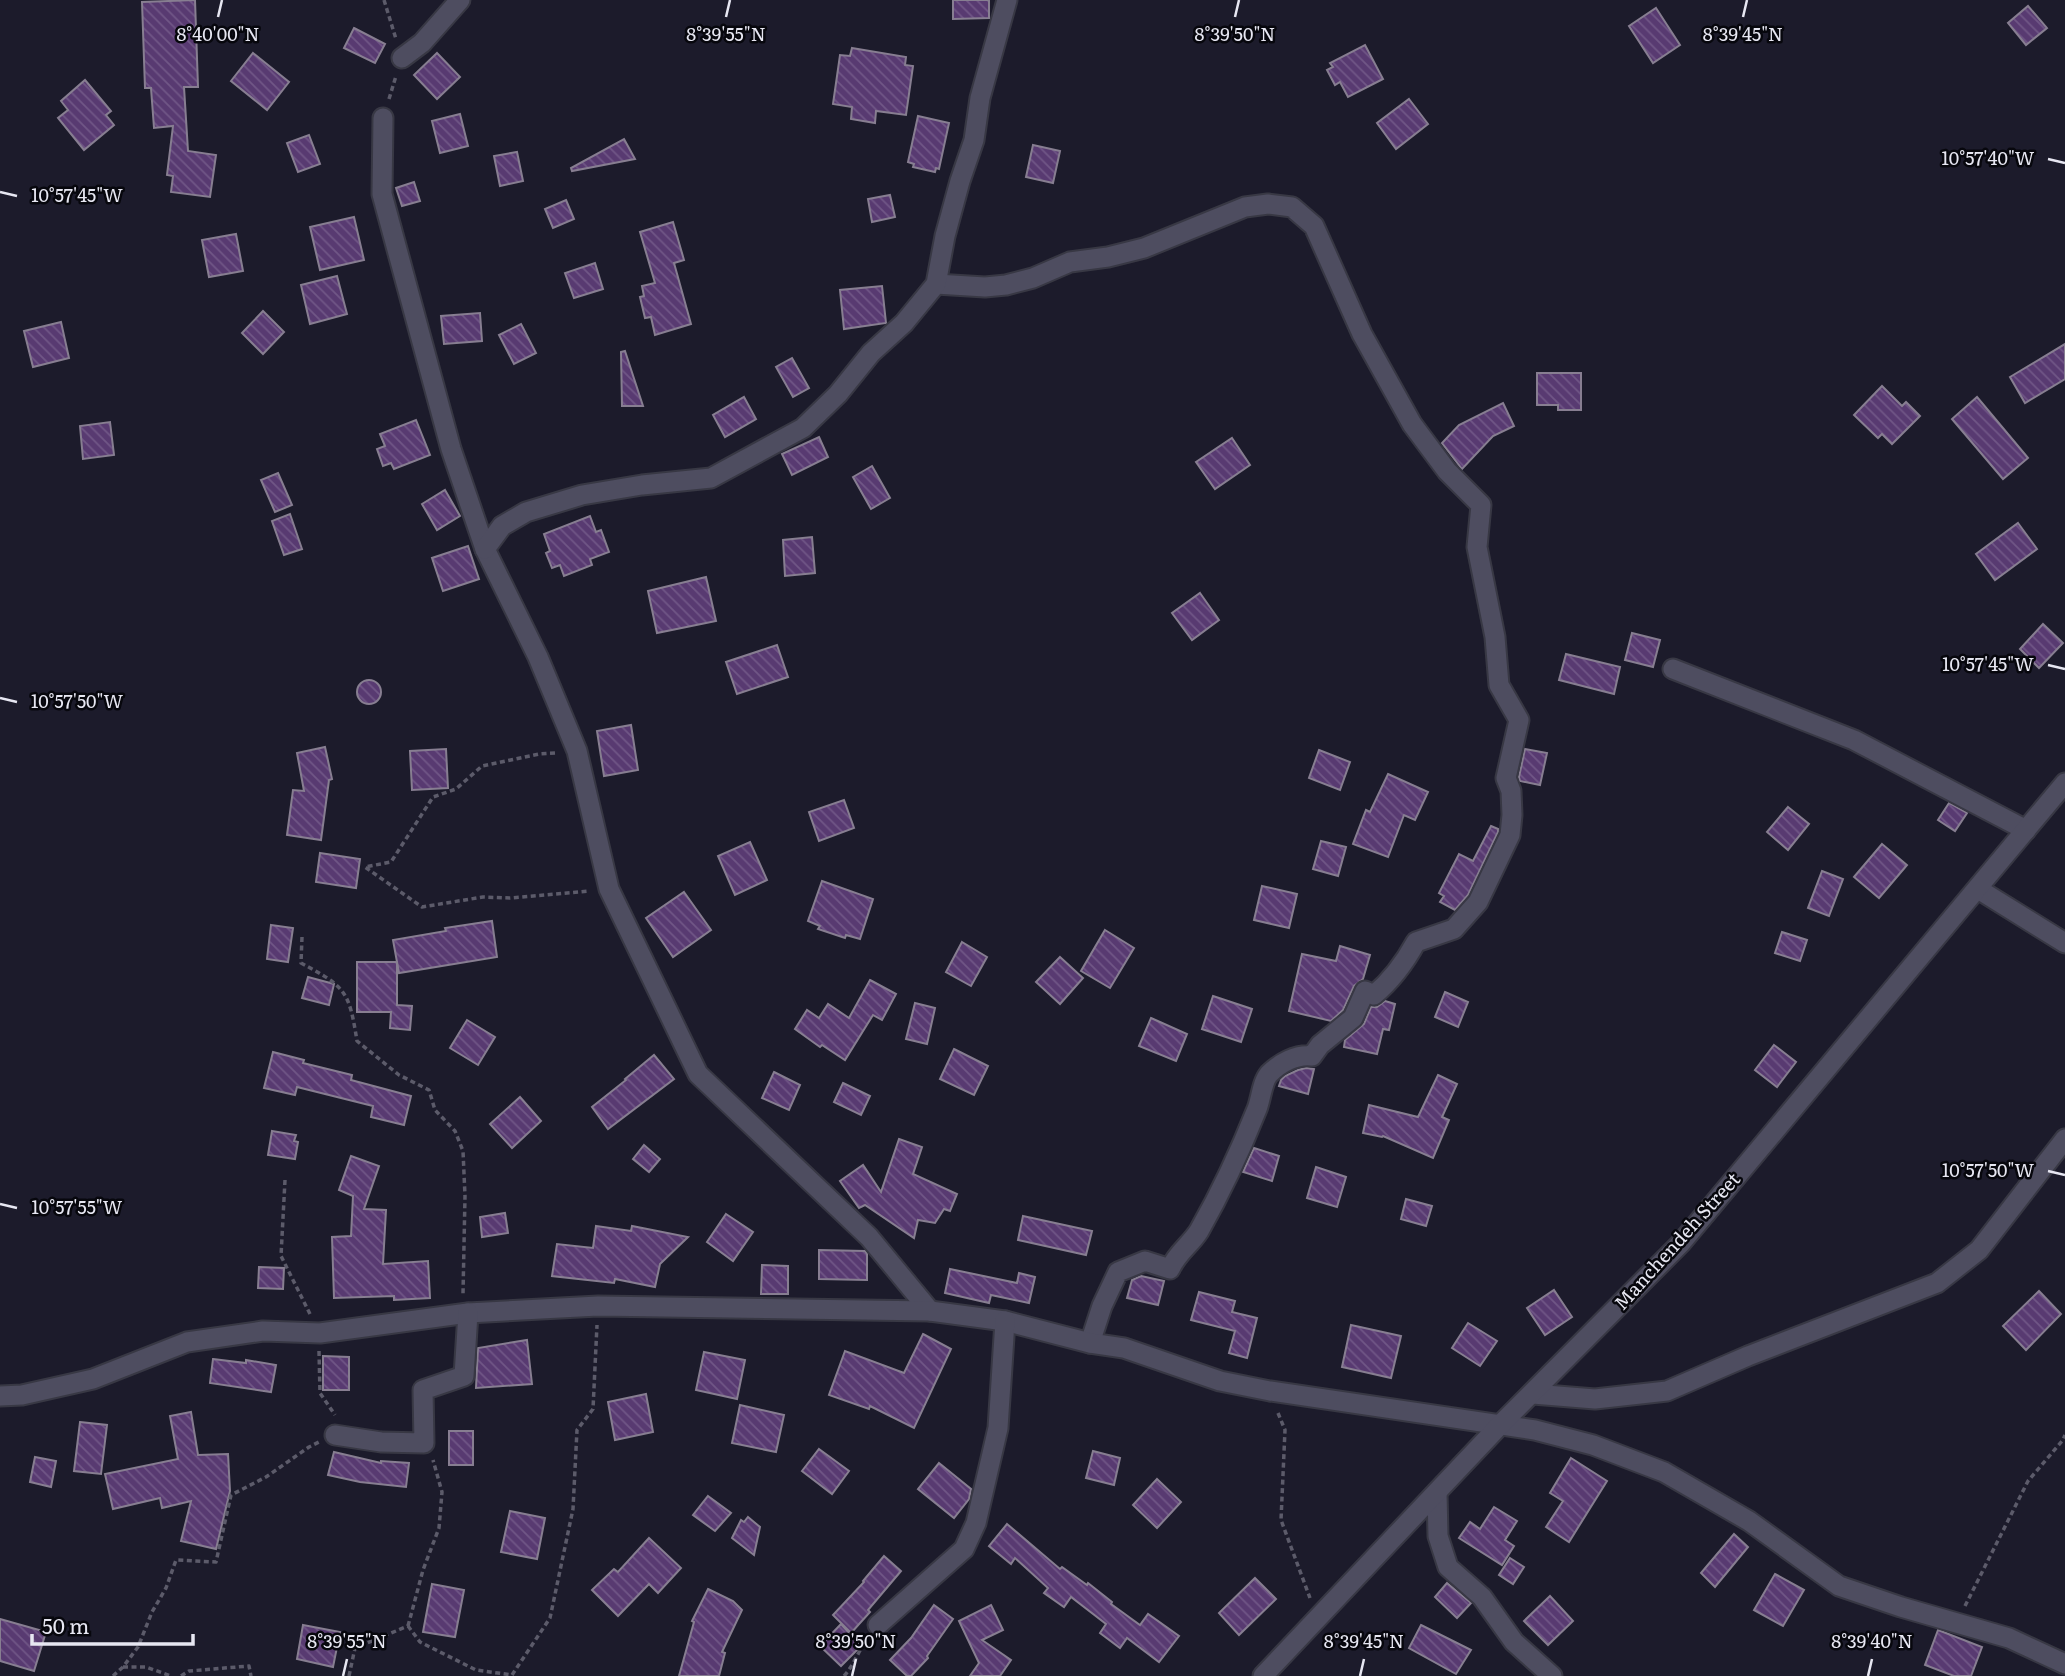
<svg xmlns="http://www.w3.org/2000/svg" width="2065" height="1676" font-family="Literata,serif">
<style>
.building{fill:url(#building-back-hatch);stroke:#877e91;stroke-width:2}
.lines{fill:none;stroke-linecap:round;stroke-linejoin:round}
.minor-casing{stroke:#383844;stroke-width:23}
.path{stroke:#5c5b6a;stroke-width:3.5;stroke-dasharray:5 3.5;stroke-linecap:butt}
.minor{stroke:#4e4d60;stroke-width:19}
.ticks{fill:none;stroke:#e7e7f2;stroke-width:2.5}
.labels{text-anchor:middle;stroke-width:5;stroke-linejoin:round;paint-order:stroke}
.street-label{font-size:19px;fill:#e7e7f2;stroke:#07070d}
.ticks-label{font-size:18px;text-anchor:middle;fill:#e7e7f2;stroke:#07070d;stroke-width:5;stroke-linejoin:round;paint-order:stroke}
</style>
<defs>
<pattern id="building-back-hatch" width="6" height="6" patternUnits="userSpaceOnUse" patternTransform="scale(1.75)"><rect width="6" height="6" fill="#583a71"/><path d="M-1 5l2 2M0 0l6 6M5-1l2 2" fill="none" stroke="#705686"/></pattern>
</defs>
<rect width="100%" height="100%" fill="#1c1b2b"/>
<!-- building -->
<g class="building">
<path d="M195 0 198 87H184L188 151 216 155 210 197 171 192 173 176 167 175 173 126 154 128 151 88H145L142 2Z"/>
<path d="M953 0H989V18L953 19Z"/>
<path d="M2028 6 2047 28 2026 45 2008 23Z"/>
<path d="M1656 8 1680 45 1653 63 1629 26Z"/>
<path d="M354 28 385 44 375 63 344 48Z"/>
<path d="M1365 45 1383 79 1348 97 1340 82 1335 85 1327 70 1333 67 1330 63Z"/>
<path d="M852 48 906 57 905 65 913 66 906 115 876 111 875 123 851 119 852 107 833 104 840 55 850 56Z"/>
<path d="M253 53 289 82 267 110 231 81Z"/>
<path d="M437 53 460 77 437 99 414 75Z"/>
<path d="M85 80 111 111 106 115 114 125 84 150 58 118 68 110 61 101Z"/>
<path d="M1409 99 1428 124 1396 149 1377 123Z"/>
<path d="M460 114 468 146 440 153 432 121Z"/>
<path d="M918 116 949 123 939 169 936 168 935 172 913 167 914 164 908 162Z"/>
<path d="M309 135 320 164 298 172 287 143Z"/>
<path d="M624 139 635 159 572 171 571 168Z"/>
<path d="M1033 145 1060 151 1053 183 1026 177Z"/>
<path d="M517 152 523 181 500 186 494 156Z"/>
<path d="M414 182 420 201 402 206 396 188Z"/>
<path d="M890 195 895 217 872 222 868 199Z"/>
<path d="M566 200 574 219 553 228 545 209Z"/>
<path d="M354 217 364 260 320 270 310 227Z"/>
<path d="M673 222 684 260 674 263 691 324 655 335 651 317 645 318 640 297 644 296 642 286 655 283 640 232Z"/>
<path d="M236 234 243 271 209 277 202 240Z"/>
<path d="M595 263 603 289 574 298 565 273Z"/>
<path d="M337 276 347 314 310 324 301 285Z"/>
<path d="M882 286 886 323 844 329 840 290Z"/>
<path d="M263 311 284 332 263 354 242 333Z"/>
<path d="M480 313 482 341 444 344 441 316Z"/>
<path d="M61 322 69 358 33 367 24 331Z"/>
<path d="M521 324 536 353 514 364 499 335Z"/>
<path d="M2065 344V379L2025 403 2010 377Z"/>
<path d="M625 351 643 406H622L621 352Z"/>
<path d="M792 358 809 388 793 397 776 367Z"/>
<path d="M1537 373H1581V410H1558V405H1537Z"/>
<path d="M1882 386 1902 406 1906 402 1920 416 1892 444 1882 434 1878 438 1854 415Z"/>
<path d="M744 397 756 419 725 437 713 415Z"/>
<path d="M1977 397 2028 458 2003 479 1952 419Z"/>
<path d="M1503 403 1514 426 1493 436 1462 469 1442 443 1459 425Z"/>
<path d="M416 420 430 455 394 469 391 463 383 466 377 449 385 446 380 434Z"/>
<path d="M110 422 114 455 83 459 80 426Z"/>
<path d="M819 437 828 457 792 475 782 454Z"/>
<path d="M1232 438 1250 465 1215 489 1196 462Z"/>
<path d="M872 466 890 498 871 509 853 477Z"/>
<path d="M278 473 292 505 275 512 261 480Z"/>
<path d="M445 490 460 516 437 530 422 504Z"/>
<path d="M290 514 302 549 284 555 272 521Z"/>
<path d="M590 516 596 532 601 530 609 552 590 559 592 565 564 576 560 565 552 568 546 553 550 551 544 534Z"/>
<path d="M2018 523 2037 549 1995 580 1976 554Z"/>
<path d="M812 537 815 573 785 576 783 540Z"/>
<path d="M468 546 479 579 443 591 432 558Z"/>
<path d="M706 577 716 621 657 633 648 591Z"/>
<path d="M1200 593 1219 620 1192 640 1172 613Z"/>
<path d="M2043 624 2063 643 2039 668 2020 649Z"/>
<path d="M1632 633 1660 640 1653 667 1625 660Z"/>
<path d="M777 645 788 677 737 694 726 662Z"/>
<path d="M1566 654 1620 667 1614 694 1559 680Z"/>
<circle cx="369" cy="692" r="12"/>
<path d="M631 725 638 770 604 776 597 731Z"/>
<path d="M325 747 332 779 329 780 321 840 287 835 293 790 304 791 297 753Z"/>
<path d="M446 749 448 788 412 790 410 751Z"/>
<path d="M1525 749 1547 753 1540 785 1520 781 1519 777Z"/>
<path d="M1319 750 1350 762 1340 790 1309 778Z"/>
<path d="M1388 774 1428 792 1415 820 1404 815 1388 857 1353 844 1366 810 1370 812Z"/>
<path d="M844 800 854 828 819 841 809 812Z"/>
<path d="M1949 803 1967 813 1955 831 1938 820Z"/>
<path d="M1788 807 1809 824 1788 850 1767 832Z"/>
<path d="M1491 826 1498 829V832L1468 895 1455 910 1440 902 1444 896 1439 893 1459 854 1473 861Z"/>
<path d="M1321 841 1346 847 1338 876 1313 869Z"/>
<path d="M750 842 767 880 735 895 718 856Z"/>
<path d="M1882 844 1907 865 1879 898 1854 877Z"/>
<path d="M320 853 360 859 356 888 316 882Z"/>
<path d="M1822 871 1843 879 1829 916 1808 908Z"/>
<path d="M822 881 873 899 860 939 846 935 845 938 818 929 820 926 808 921Z"/>
<path d="M1262 886 1297 894 1289 928 1254 920Z"/>
<path d="M684 892 711 930 673 957 646 918Z"/>
<path d="M492 921 497 957 399 973 393 940 446 931 445 928Z"/>
<path d="M271 925 293 928 288 962 267 959Z"/>
<path d="M1105 930 1134 948 1110 988 1081 971Z"/>
<path d="M1782 932 1807 940 1800 961 1775 953Z"/>
<path d="M962 942 987 957 971 986 946 972Z"/>
<path d="M1340 946 1370 955 1363 979 1354 986 1343 1010 1331 1021 1289 1011 1302 954 1336 961Z"/>
<path d="M1060 957 1083 978 1060 1004 1036 982Z"/>
<path d="M357 962H397V1005L412 1006 410 1030 390 1028 391 1012H357Z"/>
<path d="M308 977 334 984 329 1005 302 998Z"/>
<path d="M870 980 896 994 882 1020 873 1015 845 1060 822 1045 820 1047 795 1029 807 1010 819 1018 828 1004 849 1018Z"/>
<path d="M1445 992 1468 1002 1458 1027 1435 1017Z"/>
<path d="M1213 996 1252 1009 1241 1042 1202 1029Z"/>
<path d="M1385 1001 1395 1004 1389 1030 1383 1029 1377 1054 1344 1047 1345 1040 1364 1024 1371 1007H1377Z"/>
<path d="M915 1003 935 1008 927 1044 906 1039Z"/>
<path d="M1151 1018 1187 1034 1176 1061 1139 1046Z"/>
<path d="M467 1020 495 1037 478 1065 450 1048Z"/>
<path d="M1774 1045 1796 1062 1777 1087 1755 1070Z"/>
<path d="M954 1049 988 1066 974 1095 940 1079Z"/>
<path d="M273 1052 304 1060 303 1063 352 1075 351 1080 411 1096 404 1125 371 1117 373 1106 297 1087 295 1095 264 1088Z"/>
<path d="M654 1055 674 1079 608 1129 592 1107 626 1080 625 1079Z"/>
<path d="M1306 1068 1314 1069 1308 1094 1279 1086 1281 1080 1285 1076 1298 1070Z"/>
<path d="M774 1072 800 1085 789 1110 762 1098Z"/>
<path d="M1438 1075 1457 1084 1442 1117 1449 1120 1433 1158 1383 1136 1382 1137 1363 1133 1369 1105 1418 1117Z"/>
<path d="M843 1083 870 1096 861 1115 834 1102Z"/>
<path d="M520 1097 541 1121 512 1148 490 1124Z"/>
<path d="M272 1131 296 1135 294 1141 298 1142 295 1159 268 1155Z"/>
<path d="M899 1139 922 1147 913 1174 957 1194 950 1211 944 1209 935 1223 918 1220 914 1238 865 1205 859 1208 840 1181 863 1165 881 1192Z"/>
<path d="M644 1145 660 1159 649 1172 633 1159Z"/>
<path d="M1254 1148 1279 1156 1272 1181 1243 1172Z"/>
<path d="M351 1156 379 1166 364 1209 386 1210 383 1264 428 1261 430 1298 394 1300V1296L334 1298 332 1237 351 1236 353 1196 339 1190Z"/>
<path d="M1316 1167 1346 1177 1337 1207 1307 1198Z"/>
<path d="M1406 1199 1432 1206 1426 1226 1401 1219Z"/>
<path d="M505 1213 508 1233 482 1237 480 1217Z"/>
<path d="M726 1214 753 1232 733 1261 707 1242Z"/>
<path d="M1023 1216 1092 1231 1086 1255 1018 1240Z"/>
<path d="M596 1226 631 1231 632 1226 688 1237 660 1264 655 1287 615 1279 614 1283 552 1276 557 1244 593 1248Z"/>
<path d="M819 1250 865 1251 867 1254V1280L819 1279Z"/>
<path d="M762 1265 788 1266V1294H761Z"/>
<path d="M259 1267 284 1268 283 1289 258 1288Z"/>
<path d="M950 1269 1017 1283 1019 1273 1035 1277 1029 1303 991 1295 989 1303 945 1293Z"/>
<path d="M1141 1276 1164 1281 1158 1305 1127 1298 1132 1280Z"/>
<path d="M1554 1290 1572 1317 1545 1335 1527 1308Z"/>
<path d="M2039 1291 2061 1314 2026 1350 2003 1326Z"/>
<path d="M1199 1292 1235 1301 1232 1312 1257 1318 1247 1358 1229 1353 1235 1331 1191 1320Z"/>
<path d="M1468 1323 1497 1341 1480 1366 1452 1348Z"/>
<path d="M1351 1325 1401 1336 1391 1378 1342 1367Z"/>
<path d="M923 1334 951 1349 914 1428 870 1406 869 1409 829 1395 845 1351 904 1373Z"/>
<path d="M527 1340 532 1384 476 1388 478 1348Z"/>
<path d="M704 1352 745 1360 737 1399 696 1390Z"/>
<path d="M323 1356 349 1357V1390H323Z"/>
<path d="M213 1359 246 1363V1360L276 1365 271 1392 210 1383Z"/>
<path d="M646 1394 653 1432 615 1440 608 1402Z"/>
<path d="M740 1405 784 1415 776 1452 732 1443Z"/>
<path d="M191 1412 198 1455 228 1454 230 1491 216 1549 181 1541 191 1501 162 1508 160 1498 113 1509 105 1474 178 1459 170 1416Z"/>
<path d="M80 1422 107 1425 101 1474 74 1471Z"/>
<rect x="449" y="1431" width="24" height="34"/>
<path d="M819 1449 849 1471 832 1494 802 1471Z"/>
<path d="M1093 1451 1120 1458 1114 1485 1086 1478Z"/>
<path d="M334 1452 381 1463V1461L409 1463 406 1487 360 1482 328 1475Z"/>
<path d="M35 1457 56 1461 51 1487 30 1482Z"/>
<path d="M1571 1458 1607 1481 1569 1542 1546 1527 1563 1501 1550 1493Z"/>
<path d="M939 1463 971 1489 969 1499 954 1518 918 1489Z"/>
<path d="M1157 1479 1181 1502 1157 1528 1133 1505Z"/>
<path d="M708 1496 731 1513 715 1531 693 1515Z"/>
<path d="M1494 1507 1517 1521 1505 1540 1514 1546 1502 1565 1459 1538 1470 1522 1480 1529Z"/>
<path d="M510 1511 545 1518 537 1559 501 1552Z"/>
<path d="M748 1517 760 1527 754 1555 732 1538 741 1520 744 1522Z"/>
<path d="M1007 1524 1060 1569 1062 1567 1087 1585 1088 1583 1112 1602 1111 1604 1140 1625 1148 1614 1179 1636 1159 1662 1127 1638 1120 1648 1100 1633 1106 1624 1071 1597 1064 1607 1044 1593 1048 1588 1015 1558 1011 1564 989 1546Z"/>
<path d="M1734 1534 1748 1547 1715 1587 1701 1573Z"/>
<path d="M649 1538 681 1568 658 1593 649 1584 618 1616 592 1590 614 1569 618 1572Z"/>
<path d="M884 1556 901 1571 868 1610 870 1612 851 1633 833 1615 864 1582 863 1581Z"/>
<path d="M1510 1558 1524 1567 1513 1584 1499 1575Z"/>
<path d="M1775 1574 1804 1590 1783 1626 1754 1610Z"/>
<path d="M1255 1578 1276 1599 1239 1635 1219 1613Z"/>
<path d="M1447 1583 1471 1603 1457 1618 1435 1597Z"/>
<path d="M432 1584 464 1590 455 1637 423 1632Z"/>
<path d="M708 1589 733 1601 742 1610 722 1652 725 1653 719 1676H679L694 1622 692 1621Z"/>
<path d="M1550 1596 1573 1621 1548 1645 1524 1621Z"/>
<path d="M934 1605 953 1619 927 1656 928 1658 911 1676H907L890 1660 911 1638Z"/>
<path d="M991 1605 1003 1630 982 1640 1011 1660 1000 1676H970L979 1663 959 1621Z"/>
<path d="M0 1619 46 1632 34 1671 0 1661Z"/>
<path d="M841 1624 861 1646 841 1666 820 1646Z"/>
<path d="M303 1625 340 1632 333 1667 297 1659Z"/>
<path d="M1421 1625 1471 1650 1456 1674 1409 1648Z"/>
<path d="M1938 1630 1982 1647 1971 1676H1954L1925 1665Z"/>
</g>
<g class="lines">
<defs>
<g id="minor">
<path d="M402 58 422 43 460 0"/>
<path d="M383 118 382 194 451 449 485 549 538 657 577 751 609 889 698 1074 869 1237 930 1311"/>
<path d="M936 284 985 287 1006 285 1033 278 1070 262 1108 257 1144 248 1245 207 1268 204 1292 207 1314 226 1362 334 1412 424 1447 471 1481 505 1477 547 1495 637 1499 685 1519 720 1506 778 1511 791 1512 815 1510 835 1478 902 1454 929 1416 942C1405 962 1392 980 1374 995L1365 991 1353 1018 1320 1045 1312 1056C1296 1054 1280 1063 1269 1074 1262 1082 1261 1099 1257 1109 1241 1149 1220 1194 1199 1231 1190 1245 1177 1253 1170 1269L1145 1261 1118 1272 1102 1306 1090 1343"/>
<path d="M485 549 502 526 526 512 582 495 642 485 711 478 803 428 838 394 871 353 904 323 936 284 945 236 960 181 974 140 980 98 1007 0"/>
<path d="M1673 669 1854 740 2026 830"/>
<path d="M1978 889 2065 943"/>
<path d="M1533 1394 1595 1399 1667 1391 1748 1356 1937 1283 1979 1250 2065 1139"/>
<path d="M0 1396 22 1395 93 1379 187 1342 263 1331 320 1333 468 1313 598 1306 930 1311 1005 1321 1090 1343 1124 1348 1220 1381 1270 1391 1535 1430 1593 1445 1664 1472 1749 1521 1839 1586 1901 1607 2009 1638 2065 1664"/>
<path d="M335 1435 381 1442 424 1443 423 1390 464 1376 468 1313"/>
<path d="M1437 1493 1438 1536 1448 1567 1482 1597 1514 1642 1552 1676"/>
<path d="M878 1625 964 1549 976 1523 998 1428 1005 1321"/>
<path d="M1263 1676 1499 1426 1681 1243 2065 783"/>
</g>
</defs>
<!-- minor casing -->
<use href="#minor" class="minor-casing"/>
<!-- path -->
<g class="path">
<path d="M384 0 396 39"/>
<path d="M389 99 396 76"/>
<path d="M555 753 539 754 482 766 456 789 433 797 391 862 365 867 422 907 483 897 510 898 590 891"/>
<path d="M302 937 301 963C346 987 349 991 357 1041L399 1075 429 1090 435 1110 455 1131 463 1151 465 1196 463 1294"/>
<path d="M285 1180 281 1256 310 1314"/>
<path d="M319 1351 320 1393 335 1415"/>
<path d="M1278 1413 1285 1430 1281 1520 1310 1598"/>
<path d="M1965 1606 2028 1481 2063 1440 2065 1435"/>
<path d="M408 1626 420 1642 476 1670 512 1675 550 1618 573 1509 577 1430 593 1409 597 1325"/>
<path d="M408 1626 423 1570 439 1528 442 1492 433 1460"/>
<path d="M123 1667H146L171 1676"/>
<path d="M113 1676 123 1667 138 1647 152 1612 166 1588 176 1560 216 1562 231 1495 266 1477 309 1447 319 1442"/>
<path d="M181 1676 189 1671 249 1666 251 1676"/>
<path d="M349 1676 355 1648 408 1626"/>
<path d="M844 1676C854 1665 858 1651 867 1640"/>
</g>
<!-- minor -->
<use href="#minor" class="minor"/>
</g>
<!-- ticks -->
<path class="ticks" d="M218 17 222 0M726 17 730 0M1235 17 1239 0M1743 17 1747 0M2048 159 2065 163M0 192 17 196M2048 665 2065 669M0 698 17 702M2048 1171 2065 1175M0 1204 17 1208M343 1676 347 1659M852 1676 856 1659M1360 1676 1364 1659M1868 1676 1872 1659"/>
<g class="labels">
<!-- street labels -->
<g class="street-label">
<text transform="translate(1677 1241) rotate(-48)" y="7">Manchendeh Street</text>
</g>
</g>
<g class="ticks-label">
<text x="218" y="41">8°40'00"N</text>
<text x="726" y="41">8°39'55"N</text>
<text x="1235" y="41">8°39'50"N</text>
<text x="1743" y="41">8°39'45"N</text>
<text x="1988" y="165">10°57'40"W</text>
<text x="77" y="202">10°57'45"W</text>
<text x="1988" y="671">10°57'45"W</text>
<text x="77" y="708">10°57'50"W</text>
<text x="1988" y="1177">10°57'50"W</text>
<text x="77" y="1214">10°57'55"W</text>
<text x="347" y="1648">8°39'55"N</text>
<text x="856" y="1648">8°39'50"N</text>
<text x="1364" y="1648">8°39'45"N</text>
<text x="1872" y="1648">8°39'40"N</text>
</g>
<!-- scale -->
<path d="M32 1634v10h161v-10" fill="none" stroke="#e7e7f2" stroke-width="3.5"/>
<text x="42" y="1634" font-size="21" fill="#e7e7f2" stroke="#07070d" stroke-width="5" paint-order="stroke">50 m</text>
</svg>
